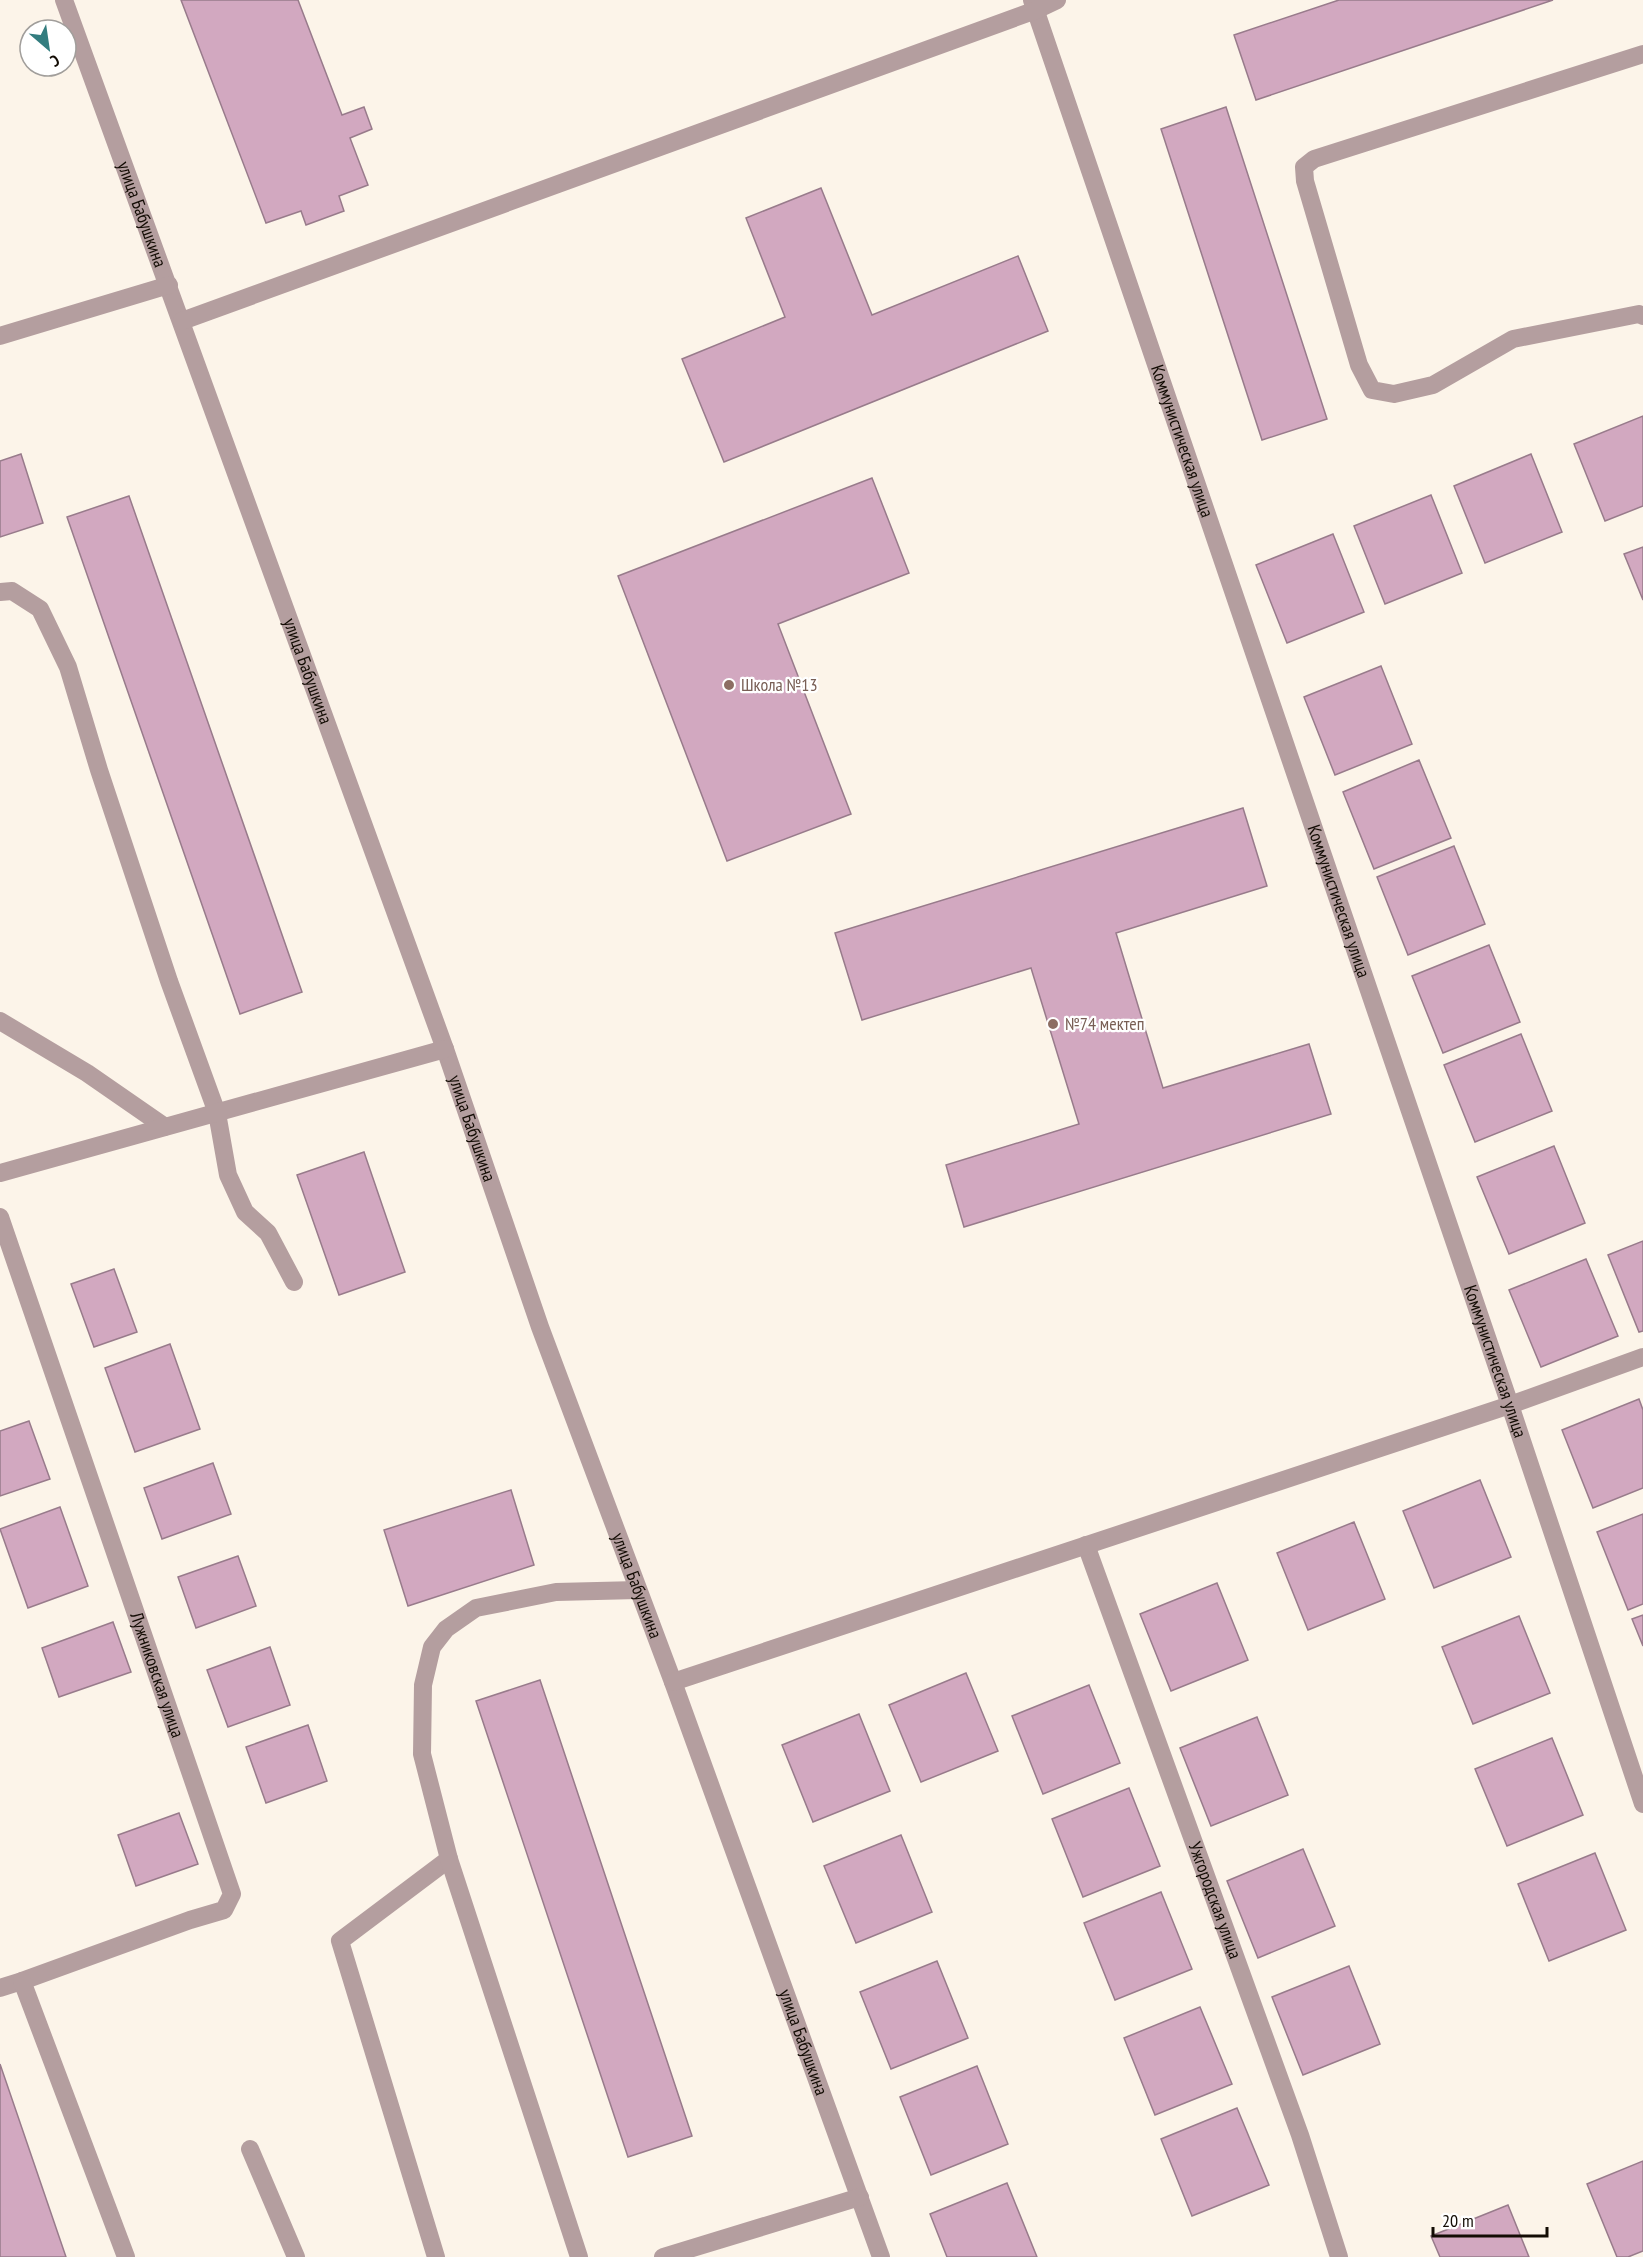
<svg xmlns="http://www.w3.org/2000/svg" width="1643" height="2257" font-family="'PT Sans Narrow',sans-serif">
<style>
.building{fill:#d2a8c0;stroke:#987b8b;stroke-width:1.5}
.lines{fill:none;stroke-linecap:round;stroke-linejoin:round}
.minor{stroke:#b49e9f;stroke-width:18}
.education-dot{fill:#8d6e63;stroke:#fff;stroke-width:2}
.labels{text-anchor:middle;stroke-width:4.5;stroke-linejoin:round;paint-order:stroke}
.street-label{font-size:18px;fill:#130c04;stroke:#fff}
.education-label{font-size:18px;fill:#785e54;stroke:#fff;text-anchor:start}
</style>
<rect width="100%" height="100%" fill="#fcf4e9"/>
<!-- building -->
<g class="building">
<path d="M181 0H298L342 115 364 107 372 129 350 138 368 185 339 196 344 211 306 225 301 211 266 223Z"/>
<path d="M1339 0H1553L1256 100 1234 35Z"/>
<path d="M1226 107 1327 419 1262 440 1161 129Z"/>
<path d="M821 188 872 315 1018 256 1048 331 724 462 682 359 785 317 746 218Z"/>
<path d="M1643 416V506L1605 521 1574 444Z"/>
<path d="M21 454 43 523 0 537V461Z"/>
<path d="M1531 454 1562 532 1485 563 1454 486Z"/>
<path d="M872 478 909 573 778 624 851 814 727 861 618 576Z"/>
<path d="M1431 495 1462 573 1385 604 1354 526Z"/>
<path d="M129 496 302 992 240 1014 67 517Z"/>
<path d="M1333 534 1364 612 1287 643 1256 565Z"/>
<path d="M1643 547V600L1624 554Z"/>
<path d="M1381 666 1412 744 1335 775 1304 697Z"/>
<path d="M1419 760 1451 838 1374 869 1343 792Z"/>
<path d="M1243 808 1267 886 1116 933 1163 1088 1309 1044 1331 1114 964 1227 946 1165 1079 1124 1031 968 862 1020 835 933Z"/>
<path d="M1454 846 1485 924 1408 955 1377 877Z"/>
<path d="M1489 945 1520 1022 1443 1053 1412 976Z"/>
<path d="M1521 1034 1552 1111 1475 1142 1444 1065Z"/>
<path d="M1554 1146 1585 1223 1509 1254 1477 1177Z"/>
<path d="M364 1152 405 1272 339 1295 297 1175Z"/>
<path d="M1643 1241V1331L1639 1332 1608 1255Z"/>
<path d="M1586 1259 1618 1336 1541 1367 1509 1290Z"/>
<path d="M114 1269 137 1332 94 1347 71 1284Z"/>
<path d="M170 1344 200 1429 135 1452 105 1368Z"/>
<path d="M1639 1399 1643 1410V1488L1593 1508 1562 1430Z"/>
<path d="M29 1421 50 1479 0 1496V1431Z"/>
<path d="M213 1463 231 1514 162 1539 144 1488Z"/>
<path d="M1480 1480 1511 1557 1434 1588 1403 1511Z"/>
<path d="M511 1490 534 1565 408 1606 384 1530Z"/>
<path d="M60 1507 88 1586 28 1608 0 1529Z"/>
<path d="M1643 1514V1604L1628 1610 1597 1532Z"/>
<path d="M1354 1522 1385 1599 1308 1630 1277 1553Z"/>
<path d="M238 1556 256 1606 196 1628 178 1577Z"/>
<path d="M1217 1583 1248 1660 1171 1691 1140 1614Z"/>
<path d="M1643 1615V1646L1632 1619Z"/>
<path d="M1519 1616 1550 1693 1473 1724 1442 1647Z"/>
<path d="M113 1622 131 1672 59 1697 42 1648Z"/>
<path d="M270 1647 290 1705 228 1727 207 1670Z"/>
<path d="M966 1673 998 1751 921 1782 889 1705Z"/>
<path d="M540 1680 692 2136 628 2157 476 1701Z"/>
<path d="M1089 1685 1120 1763 1043 1794 1012 1716Z"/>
<path d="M859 1714 890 1791 813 1822 782 1745Z"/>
<path d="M1257 1717 1288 1795 1211 1826 1180 1748Z"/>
<path d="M308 1725 327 1781 266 1803 246 1747Z"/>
<path d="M1552 1738 1583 1815 1507 1846 1475 1769Z"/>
<path d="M1129 1788 1160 1866 1083 1897 1052 1819Z"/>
<path d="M179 1813 198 1864 136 1886 118 1835Z"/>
<path d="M901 1835 932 1912 856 1943 824 1866Z"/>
<path d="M1303 1849 1335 1926 1258 1958 1227 1881Z"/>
<path d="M1595 1853 1626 1930 1549 1961 1518 1884Z"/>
<path d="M1161 1892 1192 1969 1115 2000 1084 1923Z"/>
<path d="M937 1961 968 2038 891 2069 860 1992Z"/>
<path d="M1349 1966 1380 2044 1303 2075 1272 1997Z"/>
<path d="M1200 2007 1232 2084 1155 2115 1124 2038Z"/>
<path d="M0 2064 66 2257H0Z"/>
<path d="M977 2066 1008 2144 931 2175 900 2097Z"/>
<path d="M1237 2108 1269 2185 1192 2216 1161 2139Z"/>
<path d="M1643 2161V2251L1628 2257H1617L1587 2184Z"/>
<path d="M1007 2183 1037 2257H947L930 2214Z"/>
<path d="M1508 2205 1529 2257H1440L1431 2236Z"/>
</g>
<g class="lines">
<!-- minor -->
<g class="minor">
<path id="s1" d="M64 0 445 1049 540 1327 673 1682 881 2257"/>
<path id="s2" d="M1032 0 1510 1405 1643 1804"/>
<path d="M1643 54 1314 159 1304 167 1305 181 1359 365 1372 390 1394 394 1433 385 1513 339 1639 314 1643 316"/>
<path d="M182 321 1036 10 1057 0"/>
<path d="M0 336 169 285"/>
<path d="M0 592 12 591 40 609 68 667 99 770 169 981 217 1113 228 1175 245 1212 268 1233 294 1282"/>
<path d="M0 1021 87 1073 165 1127"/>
<path d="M0 1173 445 1049"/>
<path id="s3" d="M0 1217 232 1894 224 1910 190 1920 22 1981 0 1988"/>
<path id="s4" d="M1086 1545 1300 2135 1339 2257"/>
<path d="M673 1682 1510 1405 1643 1357"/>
<path d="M22 1981 126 2257"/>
<path d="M250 2149 296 2257"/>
<path d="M436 2257 340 1941 449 1859"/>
<path d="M579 2257 449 1859 422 1754 423 1685 432 1647 446 1629 476 1608 556 1592 638 1590"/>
<path d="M663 2257 860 2197"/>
</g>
</g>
<!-- markers -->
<g class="education-dot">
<circle cx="729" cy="685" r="6"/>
<circle cx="1053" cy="1024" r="6"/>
</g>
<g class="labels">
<!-- street labels -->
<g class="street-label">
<text dy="6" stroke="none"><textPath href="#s1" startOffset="228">улица Бабушкина</textPath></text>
<text dy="6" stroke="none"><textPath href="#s2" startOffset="466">Коммунистическая улица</textPath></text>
<text dy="6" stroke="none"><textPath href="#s1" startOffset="714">улица Бабушкина</textPath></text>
<text dy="6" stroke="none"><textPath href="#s2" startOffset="952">Коммунистическая улица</textPath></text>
<text dy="6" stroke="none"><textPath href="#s1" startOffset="1200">улица Бабушкина</textPath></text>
<text dy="6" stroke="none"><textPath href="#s2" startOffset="1438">Коммунистическая улица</textPath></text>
<text dy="6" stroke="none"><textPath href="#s1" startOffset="1686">улица Бабушкина</textPath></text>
<text dy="6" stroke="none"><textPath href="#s3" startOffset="484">Лужниковская улица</textPath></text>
<text dy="6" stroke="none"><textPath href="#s4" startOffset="378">Ужгородская улица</textPath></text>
<text dy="6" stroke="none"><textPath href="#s1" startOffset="2172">улица Бабушкина</textPath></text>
</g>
<!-- education labels -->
<g class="education-label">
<text x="741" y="691">Школа №13</text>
<text x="1065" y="1030">№74 мектеп</text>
</g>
</g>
<!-- north arrow -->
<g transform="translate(48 48) rotate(151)"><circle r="28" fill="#ffffff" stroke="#a19e9b" stroke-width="1.5"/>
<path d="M0-4.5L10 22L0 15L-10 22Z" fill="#337d7f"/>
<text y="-9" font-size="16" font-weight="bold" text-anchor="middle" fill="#130c04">С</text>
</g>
<!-- scale -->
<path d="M1433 2227v9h114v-9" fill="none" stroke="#130c04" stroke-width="3"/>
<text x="1442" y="2227" font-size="18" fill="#130c04" stroke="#ffffff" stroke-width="4.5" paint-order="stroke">20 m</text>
</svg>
